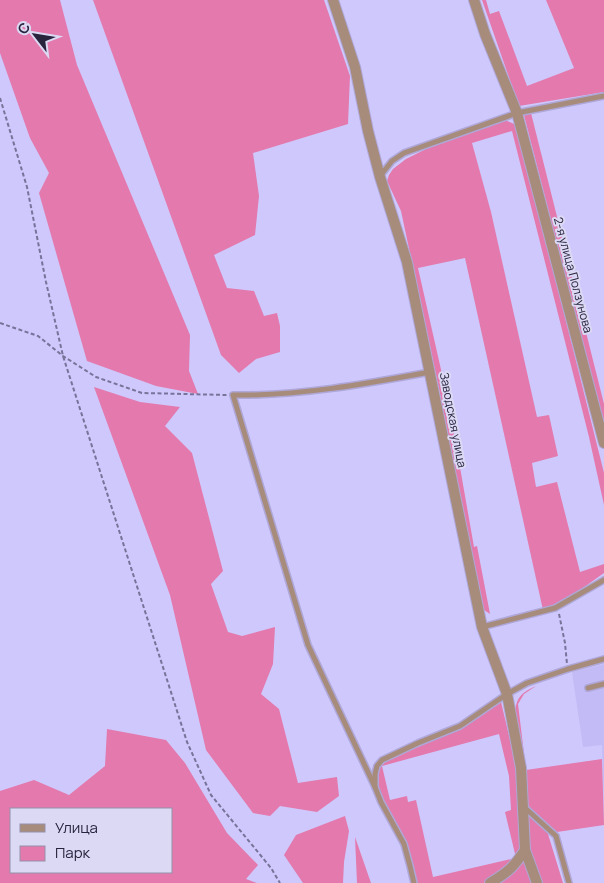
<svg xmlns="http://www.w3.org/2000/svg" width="604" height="883" font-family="Manrope,sans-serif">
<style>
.built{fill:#c3bbf5}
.green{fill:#e379ac;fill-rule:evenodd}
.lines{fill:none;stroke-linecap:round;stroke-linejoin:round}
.lane-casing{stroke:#aea7d7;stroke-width:8}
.street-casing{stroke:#aea7d7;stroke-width:12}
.path{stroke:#787399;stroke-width:2;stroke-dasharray:4 2.5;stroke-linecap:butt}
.lane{stroke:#a78b7b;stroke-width:5}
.street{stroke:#a78b7b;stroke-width:10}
.labels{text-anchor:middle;stroke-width:4;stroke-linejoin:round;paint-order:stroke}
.street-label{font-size:12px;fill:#28243d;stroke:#dcd9f4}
</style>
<rect width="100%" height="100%" fill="#cfc8fd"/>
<!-- built -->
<path class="built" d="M604 664V808L602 745 583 747 572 672Z"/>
<!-- green -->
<g class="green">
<path d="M0 0H60L77 65 190 335 189 371 198 394 156 386 87 361 39 193 49 173 30 138 0 53Z"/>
<path d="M93 0H324L350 76 348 124 253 153 259 196 255 235 214 255 227 288 254 291 264 316 277 313 280 326V352L256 359 239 373 221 355Z"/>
<path d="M482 0H486L490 14 499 11 527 86 574 68 546 0H604V92L519 106Z"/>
<path d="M531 113 604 404V428L524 115Z"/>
<path d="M505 120 514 124 520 137 604 473V505L589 437 512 131 472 143 491 212 537 417 549 415 558 456 532 463 536 487 557 482 580 572 604 564V573L570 597 543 610 465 258 418 268 449 405 474 547 477 546 490 614 484 610 482 606 439 389 401 211 387 181 389 175 393 169 406 159 436 144 501 121Z"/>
<path d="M94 387 140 402 180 407 165 426 192 453 223 571 211 584 228 632 242 636 275 627 273 664 261 694 279 709 298 783 337 777 339 796 317 812 280 806 270 816 253 813 206 750 170 595Z"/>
<path d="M536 686 524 694 518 704 526 770 602 759 604 825 557 832C547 823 532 814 526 802L515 711C517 696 523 692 536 686Z"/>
<path d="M501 702 516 765 521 828 519 851 518 857 487 883H416L413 865 406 843 379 794C377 783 378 774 381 763L420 744 455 731ZM499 734 509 776 511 810 505 812 516 858 433 877 416 800 408 802 407 796 390 800 382 766Z"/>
<path d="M107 729 166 740 185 763 227 833 258 865 246 879 257 883H0V791L34 780 69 795 105 766ZM11 809H171V872H11Z"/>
<path d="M526 813 549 833 548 834 563 883H540L526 846Z"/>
<path d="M345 816 349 831 344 862 343 883H303L284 855 296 835Z"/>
<path d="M355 837 371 883H357Z"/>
<path d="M525 856 533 883H499C511 876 520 869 525 856Z"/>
</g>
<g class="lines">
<defs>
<g id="lane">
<path d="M380 176 392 161 404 153 517 113 604 96"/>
<path d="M482 627 555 608 604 580"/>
<path d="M588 688 604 684"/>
<path d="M375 787 308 645 233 395C299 396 365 384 430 372"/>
<path d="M523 806 556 836 569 883"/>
<path d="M414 883 410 866 404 844 381 802 375 787V774L377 766 382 760 418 743 460 726 507 694 527 683 568 669 604 659"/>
</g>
<g id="street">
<path d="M333 0 355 67 368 131 380 177 407 262 482 627 507 694 521 768 525 850 537 883"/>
<path d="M474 0 485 34 517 113 604 443"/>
<path d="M490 883C508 872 513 868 525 850"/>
</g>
</defs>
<!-- lane casing -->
<use href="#lane" class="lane-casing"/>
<!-- street casing -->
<use href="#street" class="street-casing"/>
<!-- path -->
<g class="path">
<path d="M0 98 27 187 46 282 63 356 187 742 211 795 271 868 280 883"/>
<path d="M0 323 38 336 63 356 96 377 142 393 227 395"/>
<path d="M559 614 565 643 567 664"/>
</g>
<!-- lane -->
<use href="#lane" class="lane"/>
<!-- street -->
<use href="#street" class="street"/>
</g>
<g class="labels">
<!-- street labels -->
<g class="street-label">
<text transform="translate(573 275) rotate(75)" y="4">2-я улица Ползунова</text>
<text transform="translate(453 420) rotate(79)" y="4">Заводская улица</text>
</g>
</g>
<!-- legend -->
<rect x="10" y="808" width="162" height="65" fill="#dcd9f4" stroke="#9491ab"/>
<rect x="20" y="824" width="25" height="8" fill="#a78b7b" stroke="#9491ab"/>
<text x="55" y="833" font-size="15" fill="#28243d">Улица</text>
<rect x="20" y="846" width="25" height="15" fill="#e379ac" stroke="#9491ab"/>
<text x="55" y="858" font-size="15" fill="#28243d">Парк</text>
<!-- north arrow -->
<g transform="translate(35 35) rotate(301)" stroke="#dcd9f4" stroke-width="4" paint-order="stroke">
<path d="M0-4L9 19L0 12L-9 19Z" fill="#28243d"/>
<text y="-8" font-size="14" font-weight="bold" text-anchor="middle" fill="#28243d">С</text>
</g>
</svg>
